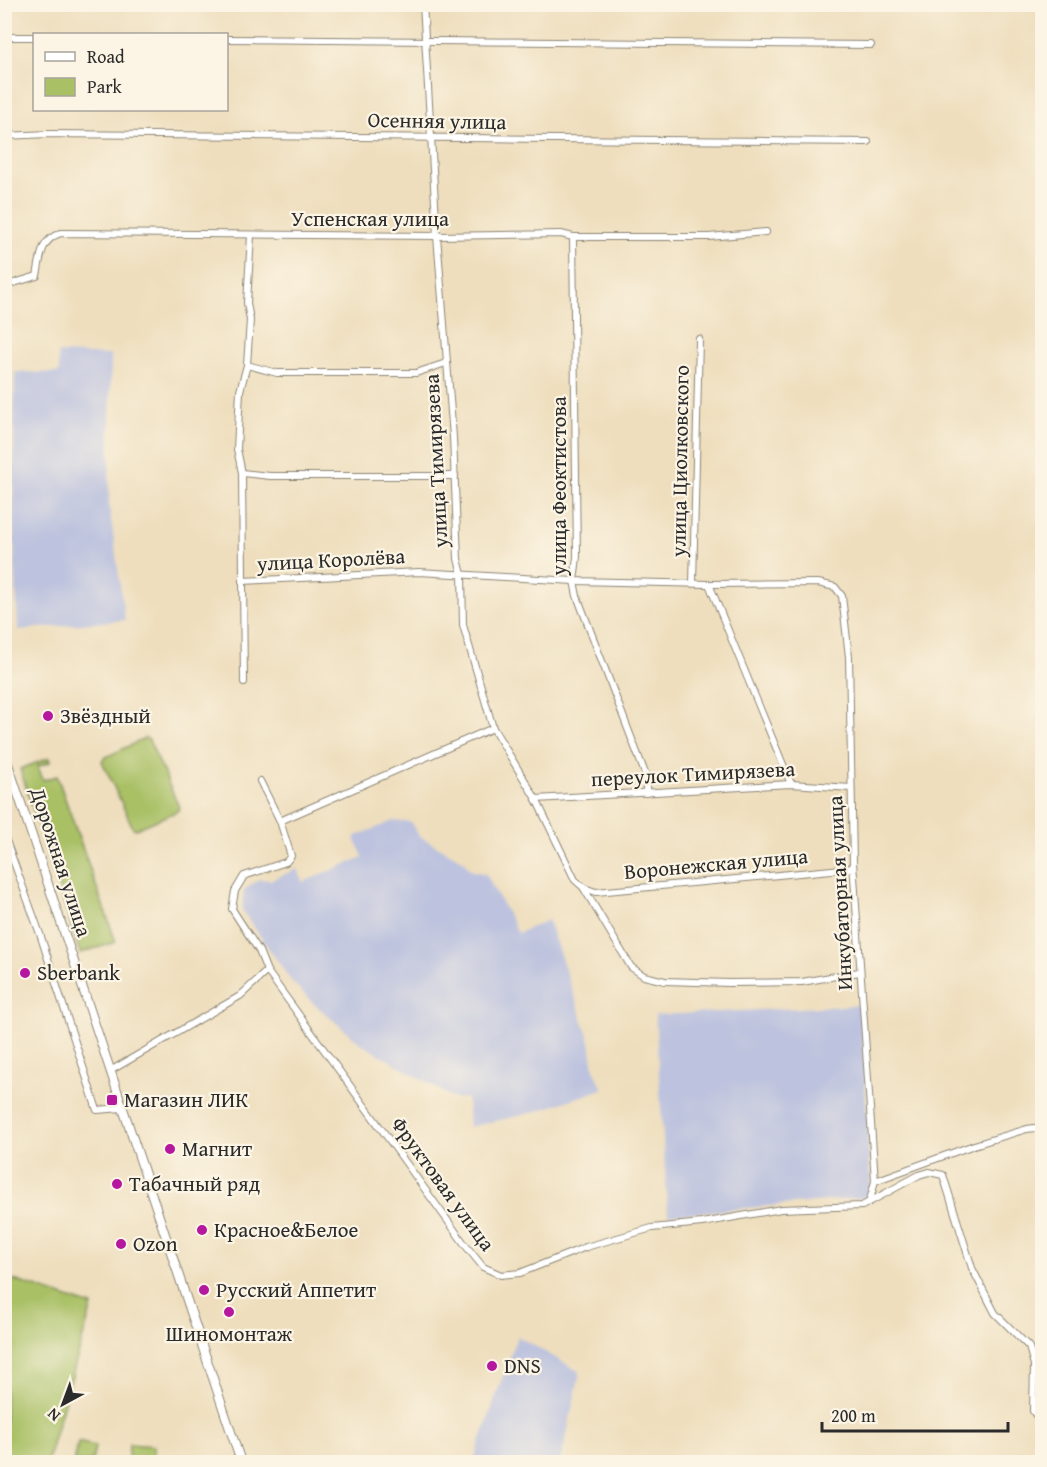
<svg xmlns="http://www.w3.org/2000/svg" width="1047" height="1467" font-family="'Gentium Book Plus',serif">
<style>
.industrial{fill:#bdc3de}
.green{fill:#a9c065;stroke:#6a7648;stroke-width:1.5}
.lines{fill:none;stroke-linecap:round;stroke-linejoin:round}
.minor-casing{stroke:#8c8474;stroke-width:8}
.major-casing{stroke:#8c8474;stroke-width:10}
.minor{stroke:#fff;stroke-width:6}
.major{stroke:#fff;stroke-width:8}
.poi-dot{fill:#b5179e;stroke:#fcf5e5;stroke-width:2}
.labels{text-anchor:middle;stroke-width:4.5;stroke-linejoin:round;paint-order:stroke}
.street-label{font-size:21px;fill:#2b2b2b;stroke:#fcf5e5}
.poi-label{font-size:21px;fill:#2b2b2b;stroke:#fcf5e5;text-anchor:start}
</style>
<rect width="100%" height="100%" fill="#fcf5e5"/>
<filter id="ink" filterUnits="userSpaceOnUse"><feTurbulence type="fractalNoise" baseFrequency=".0167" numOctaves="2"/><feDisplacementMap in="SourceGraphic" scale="12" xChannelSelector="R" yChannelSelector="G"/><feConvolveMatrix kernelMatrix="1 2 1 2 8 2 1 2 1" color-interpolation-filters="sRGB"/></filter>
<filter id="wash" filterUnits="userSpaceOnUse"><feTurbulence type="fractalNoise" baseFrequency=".008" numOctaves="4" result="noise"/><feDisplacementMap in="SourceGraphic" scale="24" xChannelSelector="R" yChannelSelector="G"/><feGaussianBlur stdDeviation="1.35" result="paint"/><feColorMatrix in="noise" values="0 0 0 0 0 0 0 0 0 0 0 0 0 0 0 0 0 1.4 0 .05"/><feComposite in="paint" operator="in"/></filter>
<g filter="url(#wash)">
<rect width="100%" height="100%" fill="#eedebd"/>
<!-- industrial -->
<g class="industrial">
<path d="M58 353 111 355 109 504 125 620 18 630 13 519 15 372 59 373Z"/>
<path d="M393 821 411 822 419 836 464 861 470 870 486 874 518 933 548 920 590 1041 594 1069 603 1089 531 1113 469 1127 467 1098 455 1099 360 1043 313 1003 292 982 242 910 244 890 259 879 271 880 297 869 303 882 363 857 354 837Z"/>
<path d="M861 1005 871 1197 668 1215 655 1015Z"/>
<path d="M517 1336 580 1372 561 1462H473Z"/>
</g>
<!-- green -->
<g class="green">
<path d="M145 738 149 740 179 807 178 811 136 829 133 828 102 761 104 758Z"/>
<path d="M49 758 50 762 38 766 43 780 57 776 116 942 80 953 20 769Z"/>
<path d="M5 1277 92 1306 47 1462H5Z"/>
<path d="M78 1442 95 1446 92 1462H74Z"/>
<path d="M129 1444 154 1446 153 1462H128Z"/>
</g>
</g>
<g filter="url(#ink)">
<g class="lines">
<defs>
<g id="minor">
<path d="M423 4 437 236 453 437 458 559 462 574 463 625 493 728 536 799 575 880 583 887 631 967 644 976 665 981 729 983 802 982 859 972"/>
<path d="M4 37H34"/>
<path d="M226 39 871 45"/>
<path d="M4 136 49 134 868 142"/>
<path d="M573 237 577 557 574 581 577 596 646 776V793"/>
<path d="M4 286 37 276C41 256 40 240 61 233L437 236 561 234 573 237H709L766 232"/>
<path d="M247 365 277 373H416L446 363"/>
<path d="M242 473 270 476H455"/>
<path d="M242 581 419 572 574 581 709 584 818 583 835 587 842 596 849 657 853 862 875 1181 870 1200"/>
<path d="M693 583 699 339"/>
<path d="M709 584 791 784"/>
<path d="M244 682 242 473 237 449 240 391 247 365 250 320 247 303 251 235"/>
<path d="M493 728 280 821 291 856 286 862 244 876 235 891 232 909 259 951 267 971 466 1246 483 1267 501 1275 520 1273 586 1247 652 1228 702 1223 781 1209 862 1206 919 1175 929 1172 943 1175 972 1268 995 1313 1029 1347 1034 1365 1033 1411 1042 1423"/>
<path d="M260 781 280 821"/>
<path d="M536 799 791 784 851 788"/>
<path d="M4 835 40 934 97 1110 122 1108"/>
<path d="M584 888 596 892 853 868"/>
<path d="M110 1071 240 996 267 971"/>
<path d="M875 1181 974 1145 1027 1129 1042 1127"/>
</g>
<path id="major" d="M4 752 241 1462"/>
</defs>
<!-- minor casing -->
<use href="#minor" class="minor-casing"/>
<!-- major casing -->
<use href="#major" class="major-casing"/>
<!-- minor -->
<use href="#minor" class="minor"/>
<!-- major -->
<use href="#major" class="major"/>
</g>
</g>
<!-- markers -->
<g class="poi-dot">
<circle cx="48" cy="716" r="6"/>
<circle cx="25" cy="973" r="6"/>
<rect x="106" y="1094" width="12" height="12" rx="3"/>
<circle cx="170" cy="1149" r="6"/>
<circle cx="117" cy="1184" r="6"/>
<circle cx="202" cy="1230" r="6"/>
<circle cx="121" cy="1244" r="6"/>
<circle cx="204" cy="1290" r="6"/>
<circle cx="229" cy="1312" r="6"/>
<circle cx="492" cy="1366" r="6"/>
</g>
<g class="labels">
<!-- street labels -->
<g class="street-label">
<text transform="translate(437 121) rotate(1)" y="7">Осенняя улица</text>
<text x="370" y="226">Успенская улица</text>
<text transform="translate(436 461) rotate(-93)" y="7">улица Тимирязева</text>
<text transform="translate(680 461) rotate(-89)" y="7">улица Циолковского</text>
<text transform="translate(559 486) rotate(-90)" y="7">улица Феоктистова</text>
<text transform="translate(331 560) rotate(-3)" y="7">улица Королёва</text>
<text transform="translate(693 774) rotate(-3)" y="7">переулок Тимирязева</text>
<text transform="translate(61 862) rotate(72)" y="7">Дорожная улица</text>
<text transform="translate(716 864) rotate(-5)" y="7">Воронежская улица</text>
<text transform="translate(840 893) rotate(-93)" y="7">Инкубаторная улица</text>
<text transform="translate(443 1184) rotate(54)" y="7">Фруктовая улица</text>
</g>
<!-- poi labels -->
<g class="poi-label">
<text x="60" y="723">Звёздный</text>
<text x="37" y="980">Sberbank</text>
<text x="124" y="1107">Магазин ЛИК</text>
<text x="182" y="1156">Магнит</text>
<text x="129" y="1191">Табачный ряд</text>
<text x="214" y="1237">Красное&amp;Белое</text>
<text x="133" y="1251">Ozon</text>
<text x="216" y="1297">Русский Аппетит</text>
<text x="229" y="1341" text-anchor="middle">Шиномонтаж</text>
<text x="504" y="1373">DNS</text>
</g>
</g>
<!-- margin -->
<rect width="1047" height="1467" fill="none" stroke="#fcf5e5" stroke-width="24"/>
<!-- legend -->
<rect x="33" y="33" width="195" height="78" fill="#fcf5e5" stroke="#a8a49b" stroke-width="1.5"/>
<rect x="45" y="52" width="30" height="9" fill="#ffffff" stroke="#a8a49b" stroke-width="1.5"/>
<text x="87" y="63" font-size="18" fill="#2b2b2b">Road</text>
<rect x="45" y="78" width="30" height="18" fill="#a9c065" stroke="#a8a49b" stroke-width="1.5"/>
<text x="87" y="93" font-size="18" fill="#2b2b2b">Park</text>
<!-- north arrow -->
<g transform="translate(63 1404) rotate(221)" stroke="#fcf5e5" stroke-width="4.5" paint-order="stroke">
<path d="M0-4.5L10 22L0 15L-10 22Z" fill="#2b2b2b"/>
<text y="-9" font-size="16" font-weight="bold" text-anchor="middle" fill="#2b2b2b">N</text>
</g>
<!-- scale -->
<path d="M822 1422v9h186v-9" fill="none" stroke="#2b2b2b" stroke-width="3"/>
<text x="831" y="1422" font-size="18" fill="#2b2b2b" stroke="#fcf5e5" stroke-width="4.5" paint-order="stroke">200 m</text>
</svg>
